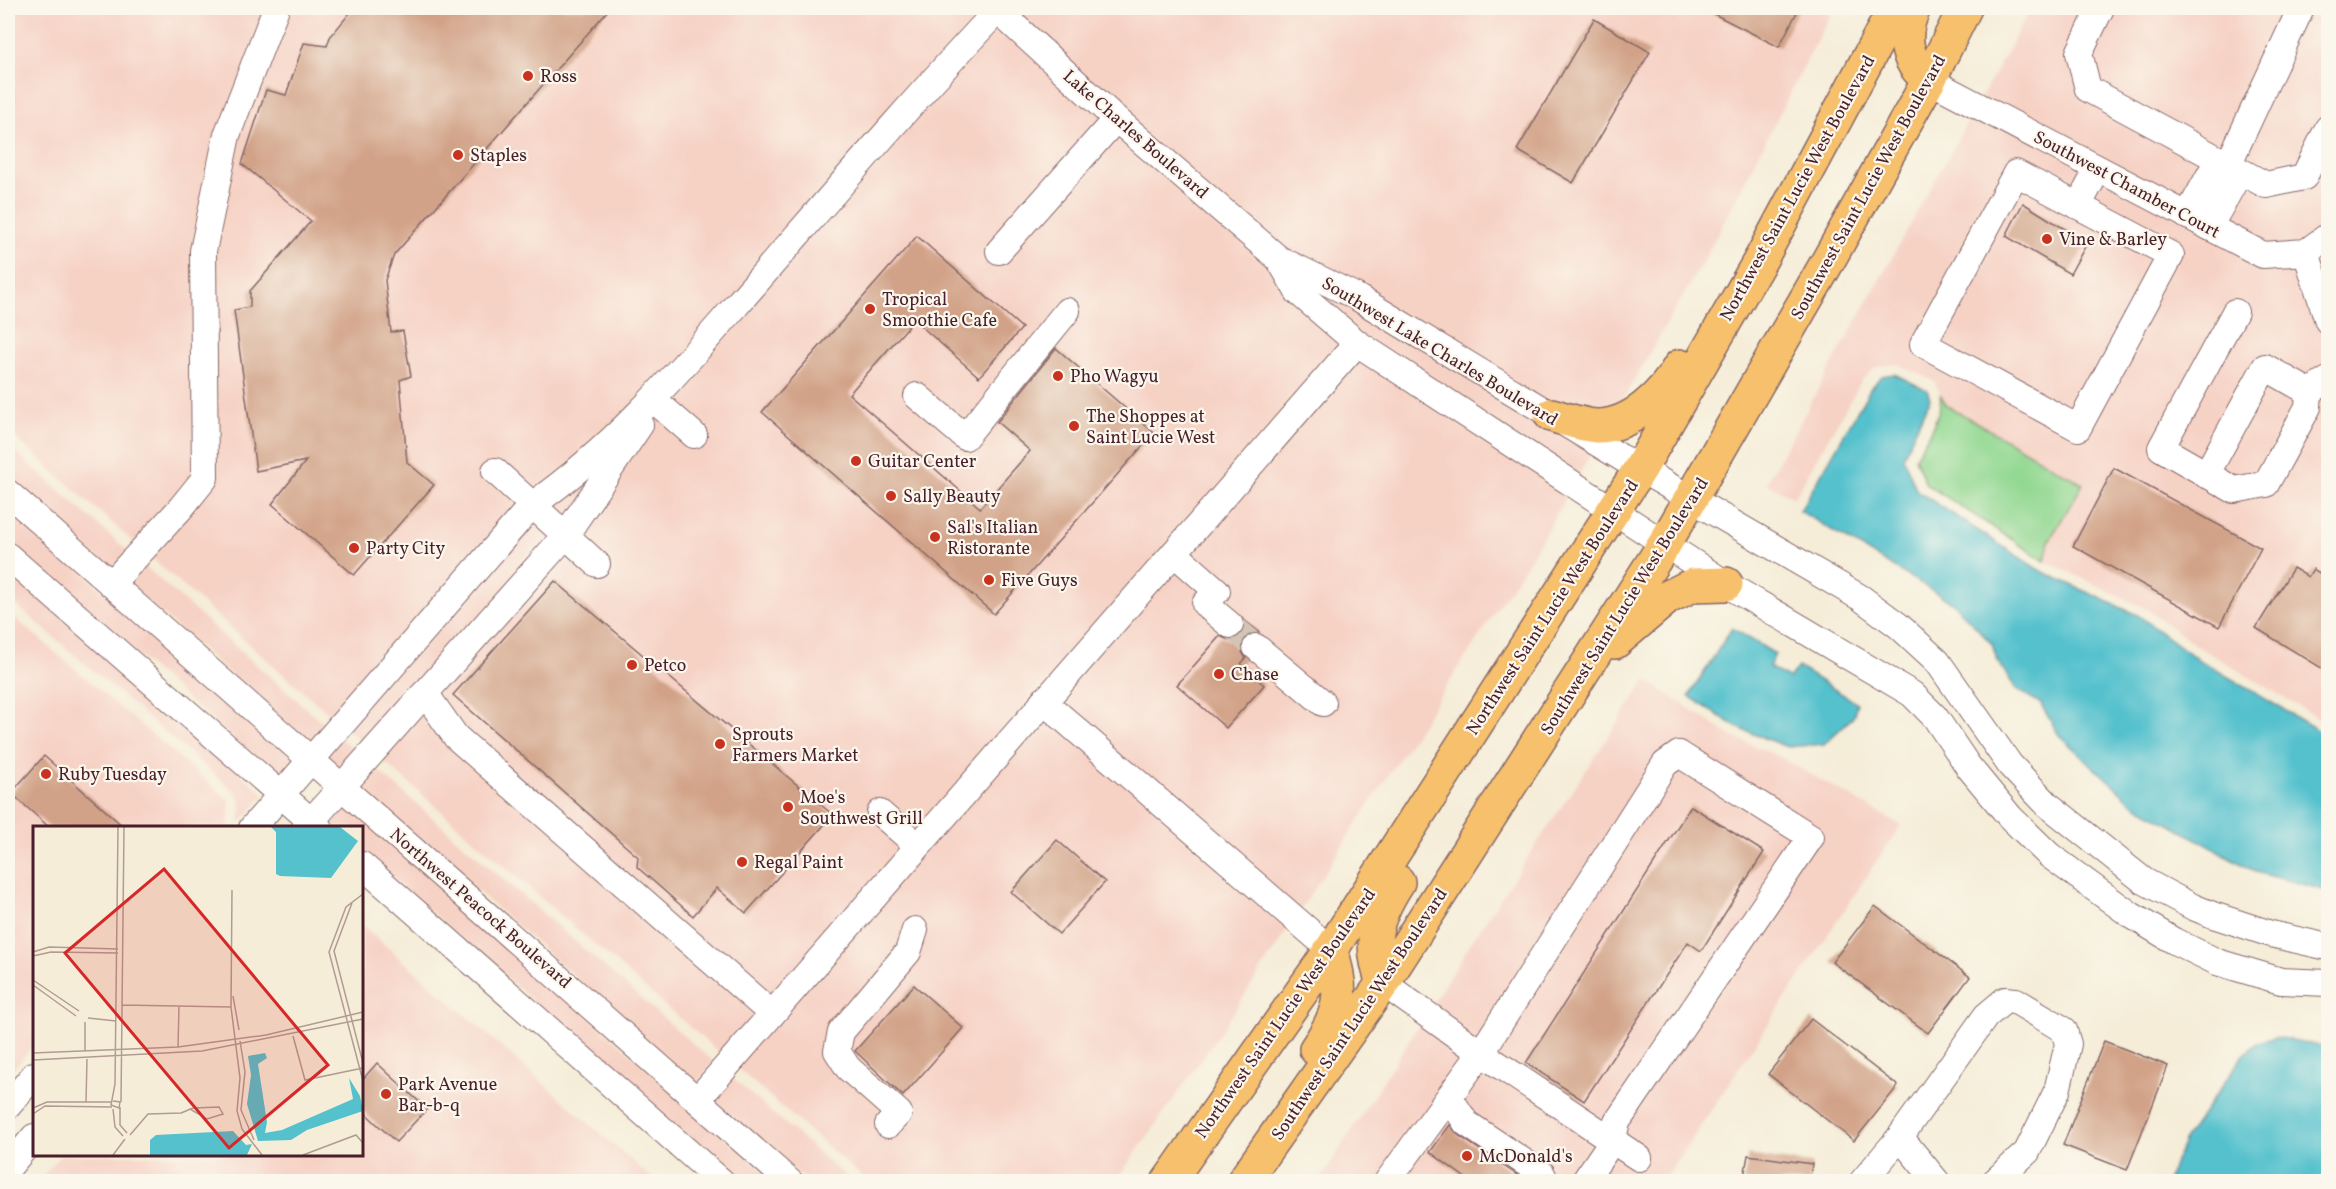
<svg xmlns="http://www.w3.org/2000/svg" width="2336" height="1189" font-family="Vollkorn,serif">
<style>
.built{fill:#f6d2c5}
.green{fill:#92d892;stroke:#6e7c5e;stroke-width:1.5}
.water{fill:#54c1cd;stroke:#4f707c;stroke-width:1.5}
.building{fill:#d1a287}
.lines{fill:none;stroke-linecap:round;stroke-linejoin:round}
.minor-tunnel{stroke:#d3c4b5;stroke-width:26;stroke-dasharray:26 13;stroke-linecap:butt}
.minor-casing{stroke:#866768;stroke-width:28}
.major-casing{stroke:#866768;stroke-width:36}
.minor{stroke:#fff;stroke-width:26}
.major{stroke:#f7c06c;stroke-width:33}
.poi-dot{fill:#c8321e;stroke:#fbf7ec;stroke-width:2}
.labels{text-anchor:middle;stroke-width:4.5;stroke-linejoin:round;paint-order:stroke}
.poi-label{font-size:18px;fill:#4a1f2b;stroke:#fbf7ec;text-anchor:start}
.street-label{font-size:18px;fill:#4a1f2b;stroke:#fbf7ec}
.inset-road{fill:none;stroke:#b19b93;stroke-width:1.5}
.view{fill:#d62828;fill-opacity:0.15;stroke:#d62828;stroke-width:3}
.inset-edge{fill:none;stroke:#4a1f2b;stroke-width:3}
</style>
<rect width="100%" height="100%" fill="#fbf7ec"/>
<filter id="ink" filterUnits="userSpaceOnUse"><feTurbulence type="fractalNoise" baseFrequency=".0167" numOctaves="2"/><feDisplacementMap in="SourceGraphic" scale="12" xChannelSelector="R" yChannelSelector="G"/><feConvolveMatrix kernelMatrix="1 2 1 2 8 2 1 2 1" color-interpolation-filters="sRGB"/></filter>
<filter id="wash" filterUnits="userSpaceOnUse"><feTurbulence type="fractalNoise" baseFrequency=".008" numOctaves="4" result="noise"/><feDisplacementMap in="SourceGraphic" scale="24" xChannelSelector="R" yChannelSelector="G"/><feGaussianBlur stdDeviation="1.35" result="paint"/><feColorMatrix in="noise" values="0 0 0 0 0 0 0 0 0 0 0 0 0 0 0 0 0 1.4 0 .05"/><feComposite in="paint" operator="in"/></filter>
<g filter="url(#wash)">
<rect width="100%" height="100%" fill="#f5edd8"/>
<!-- built -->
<g class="built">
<path d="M8 8H1834L1705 258 1533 554 1218 1036 1116 1181H867L252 647 8 431Z"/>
<path d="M2031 8H2328V724L2197 646 2145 608 2045 561 2049 541 2083 484 1946 405 1934 381 1898 364 1876 367 1862 380 1794 498 1766 483Z"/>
<path d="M8 445 245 655 714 1062 696 1083 8 479Z"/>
<path d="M8 507 296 759 279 779 8 542Z"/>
<path d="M8 570 265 795 240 823 241 803 236 793 8 598Z"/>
<path d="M8 612 230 801 228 827 34 828V1045L8 1075Z"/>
<path d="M1646 680 1731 736 1778 756 1901 825 1664 1181 1319 1182 1474 938Z"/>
<path d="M344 801 775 1181H737L362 851V828L334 827 327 821Z"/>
<path d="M362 925 655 1181 37 1182 61 1155 362 1154Z"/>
<path d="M732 1078 851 1181H807L713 1099Z"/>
</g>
<!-- green -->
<path class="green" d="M1940 394 1946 405 2083 484 2049 541 2045 561 1926 484 1915 458C1924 441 1944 414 1940 394Z"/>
<!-- water -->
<g class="water">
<path d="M1894 374 1927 390 1930 399 1903 457 1917 491 2039 570 2139 616 2191 655 2328 736V891L2256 872 2134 804 2059 735 2040 703 2016 689 1997 660 1992 644 1953 603 1800 511 1872 386 1882 376Z"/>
<path d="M1732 628 1775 654 1769 667 1789 679 1798 667 1857 703 1853 717 1824 744 1787 747 1736 727 1689 696Z"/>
<path d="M2276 1037 2328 1047V1181H2167L2185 1139 2243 1056 2258 1042Z"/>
</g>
<g id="blocks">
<!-- building -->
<g class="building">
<path d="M354 8H610L394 255 385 280 391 332 403 331 411 376 400 380 407 462 434 485 354 575 272 504 306 461 256 471 234 310 250 307V291L311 221 242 164 266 90 286 95 304 43 327 46 330 37Z"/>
<path d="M1702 8H1799L1779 47Z"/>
<path d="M1594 19 1650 52 1573 183 1517 150Z"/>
<path d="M2023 203 2087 243 2070 274 2006 236Z"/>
<path d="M917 236 1022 328 979 377 914 320 849 394 980 508 1030 451 997 422 1056 348 1154 433 994 614 762 412Z"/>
<path d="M2114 468 2261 548 2219 627 2073 546Z"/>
<path d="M2293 568 2308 577 2313 569 2328 578V672L2256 628Z"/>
<path d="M555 581 833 815 746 913 717 888 693 916 637 867 638 857 453 695Z"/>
<path d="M1243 619 1259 632 1250 633 1244 638 1242 652 1246 658 1241 664 1264 685 1226 728 1177 685 1220 636 1228 640 1241 635 1245 627Z"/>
<path d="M44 756 125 828H50L11 793Z"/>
<path d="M1691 806 1764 852 1701 951 1688 942 1584 1101 1526 1063Z"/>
<path d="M1057 840 1105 882 1059 934 1011 892Z"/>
<path d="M1875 906 1970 977 1928 1033 1832 962Z"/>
<path d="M914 985 963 1028 903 1096 855 1051Z"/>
<path d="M1811 1019 1898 1086 1854 1141 1768 1074Z"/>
<path d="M2104 1041 2168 1066 2127 1170 2063 1145Z"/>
<path d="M377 1063 427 1109 396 1142 362 1110V1080Z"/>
<path d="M1450 1125 1458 1135 1517 1175 1513 1182H1471L1430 1152Z"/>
<path d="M1748 1155 1812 1164 1809 1182H1743Z"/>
</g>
</g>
</g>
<g filter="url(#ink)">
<use href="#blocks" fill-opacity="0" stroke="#866768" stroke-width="1.5"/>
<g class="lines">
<!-- minor-tunnel -->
<path class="minor-tunnel" d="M1230 625 1256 647"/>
<defs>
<g id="minor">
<path d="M995 8 1116 119 1279 259 1355 296 1640 469 1861 598 1899 626 1937 661 2010 765 2047 804 2144 881 2193 907 2213 915 2271 934 2328 947"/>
<path d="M2101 8 2079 53 2088 89 2266 185 2304 177 2328 128"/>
<path d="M1929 80 2263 255 2306 252 2328 236"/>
<path d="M2228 165 2301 8"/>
<path d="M2016 173 2171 255 2078 428 1923 344Z"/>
<path d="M2078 206 2098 169"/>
<path d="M2187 216 2218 160"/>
<path d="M2209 227 2240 172"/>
<path d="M999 251 1116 119"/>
<path d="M2306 252 2328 321"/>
<path d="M1279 259 1298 292 1357 343 1726 584 1912 694 1935 717 1968 766 2010 817 2049 855 2131 915 2174 941 2217 962 2281 981 2328 983"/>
<path d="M2235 312 2161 448 2234 490 2266 484 2308 407 2309 392 2328 380"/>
<path d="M917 396 965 437 1067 311"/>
<path d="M654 400 694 435"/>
<path d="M495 471 597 564"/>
<path d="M2206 475 2265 367 2309 392"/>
<path d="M8 493 790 1182"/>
<path d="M1174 553 1217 591 1205 604 1230 625"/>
<path d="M8 556 319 828"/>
<path d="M111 584 180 509 205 478 203 251 227 135 276 8"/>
<path d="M1256 647 1323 703"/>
<path d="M421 697 425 693 456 737 772 1014"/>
<path d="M1043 701 1331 950"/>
<path d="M880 813 918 846"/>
<path d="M252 828 532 505C618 445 685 364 754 285 834 193 914 99 998 10"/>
<path d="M305 828 565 536 640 425"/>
<path d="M362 865 722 1182"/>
<path d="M1383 983 1481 1053 1639 1158"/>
<path d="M1450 1098 1466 1123 1542 1174 1546 1182"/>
<path d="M698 1099 1357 343"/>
<path d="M8 1106 34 1075"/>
<path d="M888 1125 899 1113 848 1068 837 1051 841 1032 908 952 915 930"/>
<path d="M1900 1137 1937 1182"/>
<path d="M8 1168 34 1137"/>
<path d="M1387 1182 1481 1053 1665 764 1679 754 1811 837 1617 1122 1612 1141 1584 1182"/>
<path d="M1862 1182 1900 1137 1986 1016 2005 1000 2016 1001 2064 1030 2068 1044 2057 1091 2027 1152 1994 1182"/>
</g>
<g id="major">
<path d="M1914 8C1901 34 1905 62 1929 80"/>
<path d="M1551 415C1566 419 1581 425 1596 426 1631 427 1664 394 1680 366"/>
<path d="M1615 642 1668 597 1693 585 1726 584"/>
<path d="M1383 983C1368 942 1375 918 1398 882"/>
<path d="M1316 1049C1342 1011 1344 992 1331 950"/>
<path d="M1168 1182 1331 950 1640 469 1762 257 1895 8"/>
<path d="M1243 1182 1383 983 1664 545 1828 261 1929 80 1965 8"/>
</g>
</defs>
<!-- minor casing -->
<use href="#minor" class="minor-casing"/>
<!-- major casing -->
<use href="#major" class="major-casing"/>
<!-- minor -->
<use href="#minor" class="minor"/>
<!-- major -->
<use href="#major" class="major"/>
</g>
</g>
<!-- markers -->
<g class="poi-dot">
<circle cx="528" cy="76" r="6"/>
<circle cx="458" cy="155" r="6"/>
<circle cx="2047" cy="239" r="6"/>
<circle cx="870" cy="309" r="6"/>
<circle cx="1058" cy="376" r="6"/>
<circle cx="1074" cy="426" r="6"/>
<circle cx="856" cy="461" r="6"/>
<circle cx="891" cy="496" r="6"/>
<circle cx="935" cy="537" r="6"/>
<circle cx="354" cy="548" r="6"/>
<circle cx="989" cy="580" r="6"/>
<circle cx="632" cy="665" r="6"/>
<circle cx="1219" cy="674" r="6"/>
<circle cx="720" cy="744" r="6"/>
<circle cx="46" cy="774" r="6"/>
<circle cx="788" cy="807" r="6"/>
<circle cx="742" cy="862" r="6"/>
<circle cx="386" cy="1094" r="6"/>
<circle cx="1467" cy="1156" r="6"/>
</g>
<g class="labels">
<!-- poi labels -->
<g class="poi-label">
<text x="540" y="82">Ross</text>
<text x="470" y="161">Staples</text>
<text x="2059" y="245">Vine &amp; Barley</text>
<text x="882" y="305">Tropical<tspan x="882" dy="21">Smoothie Cafe</tspan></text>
<text x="1070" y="382">Pho Wagyu</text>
<text x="1086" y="422">The Shoppes at<tspan x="1086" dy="21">Saint Lucie West</tspan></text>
<text x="868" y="467">Guitar Center</text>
<text x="903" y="502">Sally Beauty</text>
<text x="947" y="533">Sal's Italian<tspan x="947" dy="21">Ristorante</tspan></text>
<text x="366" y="554">Party City</text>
<text x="1001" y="586">Five Guys</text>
<text x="644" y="671">Petco</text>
<text x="1231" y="680">Chase</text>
<text x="732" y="740">Sprouts<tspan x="732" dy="21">Farmers Market</tspan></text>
<text x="58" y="780">Ruby Tuesday</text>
<text x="800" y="803">Moe's<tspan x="800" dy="21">Southwest Grill</tspan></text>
<text x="754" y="868">Regal Paint</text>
<text x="398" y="1090">Park Avenue<tspan x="398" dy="21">Bar-b-q</tspan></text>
<text x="1479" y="1162">McDonald's</text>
</g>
<!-- street labels -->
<g class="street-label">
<text transform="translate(1136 134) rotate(41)" y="6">Lake Charles Boulevard</text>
<text transform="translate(2127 184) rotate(28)" y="6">Southwest Chamber Court</text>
<text transform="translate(1868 187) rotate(-61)" y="6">Southwest Saint Lucie West Boulevard</text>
<text transform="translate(1797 188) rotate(-61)" y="6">Northwest Saint Lucie West Boulevard</text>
<text transform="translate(1440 351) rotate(31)" y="6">Southwest Lake Charles Boulevard</text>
<text transform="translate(1624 606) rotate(-58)" y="6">Southwest Saint Lucie West Boulevard</text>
<text transform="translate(1552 607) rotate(-57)" y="6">Northwest Saint Lucie West Boulevard</text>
<text transform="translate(481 908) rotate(41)" y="6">Northwest Peacock Boulevard</text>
<text transform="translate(1285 1013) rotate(-55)" y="6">Northwest Saint Lucie West Boulevard</text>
<text transform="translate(1359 1014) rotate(-56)" y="6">Southwest Saint Lucie West Boulevard</text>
</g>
</g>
<!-- overview -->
<g transform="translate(33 826)">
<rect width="330" height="330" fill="#f5edd8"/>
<path d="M238 1H307L325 15 298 52 247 50 243 48V6ZM232 227 234 232 225 238 234 296 232 307 249 304 320 273 316 252 327 270 330 285 274 304 258 314 225 315 214 278 218 249 215 230ZM200 305 213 319 219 318 214 329H117V314L123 309Z" fill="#54c1cd"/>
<path class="inset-road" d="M199 64 198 181 207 252 204 285 209 303 229 329M330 68 313 81 296 126 330 255M319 77 301 125 330 237M0 126 16 121 85 123M0 130 18 126 85 127M0 154 46 185M0 159 43 190M200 170 206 204M89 179 198 181M55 192 83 195M52 196V225M260 210 272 254 330 242M207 215 212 246 208 284 221 314M145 221 146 180M0 227 145 221 233 209 330 186M0 234 169 225 330 193M80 275 87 276 86 282 78 279 82 258 85 1M53 276 54 233M88 276 91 1M87 281V299L94 307M0 282 14 276H79M80 283 82 301 90 310M0 288 12 280 79 281M97 309 115 288 148 287 153 285 157 283 161 282 186 281 190 288 174 293 157 283M80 329 92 313M270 329 323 309 330 317"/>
<path class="view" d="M131 43 295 239 196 322 32 127Z"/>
<rect width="330" height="330" class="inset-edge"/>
</g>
<!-- margin -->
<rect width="2336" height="1189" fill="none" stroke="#fbf7ec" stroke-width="30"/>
</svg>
